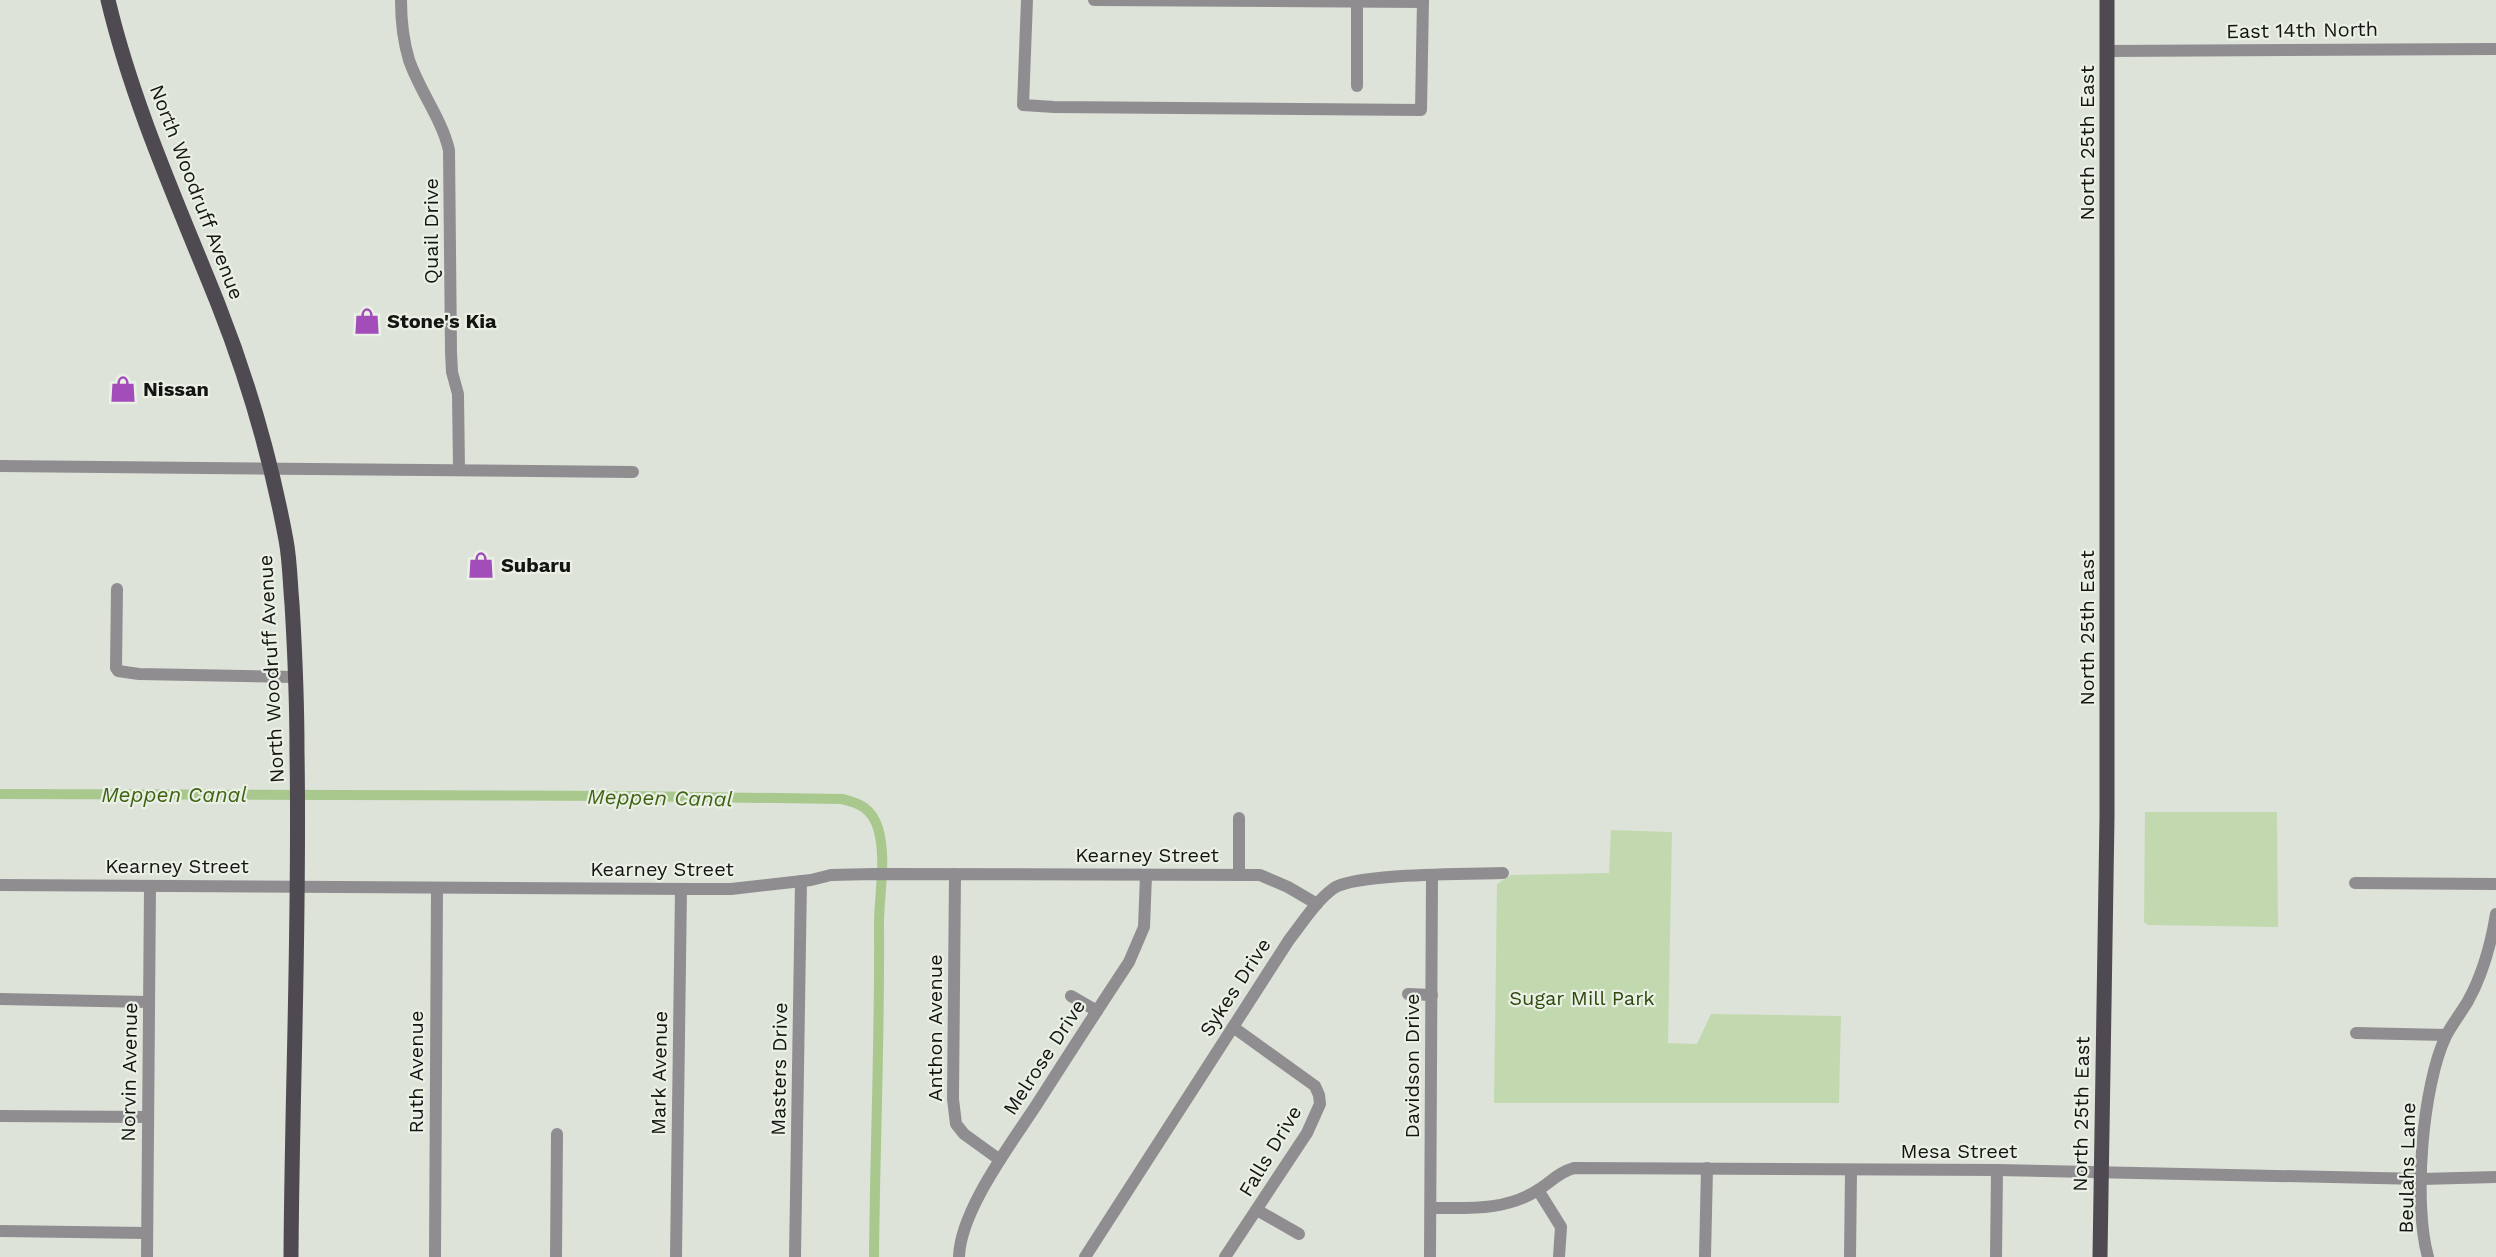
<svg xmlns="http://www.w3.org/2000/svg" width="2496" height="1257" font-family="'Work Sans',sans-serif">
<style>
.green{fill:#c2d9b0}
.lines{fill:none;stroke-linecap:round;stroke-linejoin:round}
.canal{stroke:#a8c88e;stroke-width:10}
.minor{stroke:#908d91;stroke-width:12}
.primary{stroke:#4f4a51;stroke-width:15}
.labels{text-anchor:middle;stroke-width:4.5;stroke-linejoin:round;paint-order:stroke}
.street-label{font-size:20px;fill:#131512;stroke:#eaf0e6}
.poi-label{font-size:20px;font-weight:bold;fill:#131512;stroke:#eaf0e6;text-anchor:start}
.park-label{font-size:20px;fill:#2e490b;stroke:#eaf0e6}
.water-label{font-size:21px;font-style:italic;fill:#3f6311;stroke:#eaf0e6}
</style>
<rect width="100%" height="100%" fill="#dde3d9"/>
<!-- green -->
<g class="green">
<path d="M2145 812H2277L2278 927 2148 925 2144 922Z"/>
<path d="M1611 830 1672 832 1668 1043 1697 1044 1711 1014 1841 1016 1839 1103H1494L1497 884 1511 875 1609 873Z"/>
</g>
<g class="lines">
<!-- canal -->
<path class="canal" d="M0 794 629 796 842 799C860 803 872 809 878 828 887 859 879 893 879 924 880 1035 875 1146 874 1257"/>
<!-- minor -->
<g class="minor">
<path d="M401 0C401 21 403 40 409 60 420 92 441 117 449 150L451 352 452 372 458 394 459 470"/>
<path d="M1027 0 1023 105 1054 107 1421 110 1423 0"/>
<path d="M1094 0 1423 2"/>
<path d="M2108 51 2496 49"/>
<path d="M1357 86V0"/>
<path d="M0 466 633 472"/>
<path d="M117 589 116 668 118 671 139 674 296 677"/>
<path d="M955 874 953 1099 956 1124 964 1134 1000 1160"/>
<path d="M1239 875V818"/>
<path d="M2355 883 2496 884"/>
<path d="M0 885 692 889H731L811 880 831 875 874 874 1260 875 1288 887 1317 904"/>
<path d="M1408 994 1432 995"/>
<path d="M1071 996 1097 1011"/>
<path d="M0 999 149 1002"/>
<path d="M2356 1033 2446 1035"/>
<path d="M0 1116 147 1117"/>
<path d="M1538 1190 1561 1227 1559 1257"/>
<path d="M1432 1208C1469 1208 1505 1211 1538 1190 1551 1182 1559 1172 1574 1168L1997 1170 2422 1179 2496 1177"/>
<path d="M1257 1210 1299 1234"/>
<path d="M0 1231 147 1233"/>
<path d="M147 1257 150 887"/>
<path d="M435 1257 437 888"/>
<path d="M556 1257 557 1134"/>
<path d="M676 1257 681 889"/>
<path d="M795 1257 801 881"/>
<path d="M959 1257C960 1211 1011 1144 1037 1104 1067 1057 1098 1009 1129 962L1144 927 1146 875"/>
<path d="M1085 1257 1289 940C1303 922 1316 901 1334 888 1357 873 1471 874 1503 873"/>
<path d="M1225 1257 1307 1133 1320 1104 1319 1095 1315 1086 1233 1027"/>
<path d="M1430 1257 1432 876"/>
<path d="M1705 1257 1707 1168"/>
<path d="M1850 1257 1851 1171"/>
<path d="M1996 1257 1997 1170"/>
<path d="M2428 1257C2413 1204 2422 1086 2446 1036 2452 1024 2461 1013 2468 1001 2483 974 2491 944 2496 914"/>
</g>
<!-- primary -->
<g class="primary">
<path d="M108 0C133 105 178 204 218 304 248 380 271 459 286 540 290 561 290 583 292 604 295 654 297 703 297 753 300 921 292 1089 291 1257"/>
<path d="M2100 1257 2107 817V0"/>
</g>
</g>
<!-- icons -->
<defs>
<symbol id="shop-bare" viewBox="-9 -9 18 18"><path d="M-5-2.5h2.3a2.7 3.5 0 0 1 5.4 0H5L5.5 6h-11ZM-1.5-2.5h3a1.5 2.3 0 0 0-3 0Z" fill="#a34dbb" stroke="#eaf0e6" stroke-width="2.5" paint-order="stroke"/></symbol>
</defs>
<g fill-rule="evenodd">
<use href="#shop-bare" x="348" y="302" width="38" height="38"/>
<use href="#shop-bare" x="104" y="370" width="38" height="38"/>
<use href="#shop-bare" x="462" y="546" width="38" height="38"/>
</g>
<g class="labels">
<!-- street labels -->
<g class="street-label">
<text transform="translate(2302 30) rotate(-1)" y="7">East 14th North</text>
<text transform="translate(2087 143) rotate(-90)" y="7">North 25th East</text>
<text transform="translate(197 192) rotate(69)" y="7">North Woodruff Avenue</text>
<text transform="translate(431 231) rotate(-90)" y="7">Quail Drive</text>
<text transform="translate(2087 628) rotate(-90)" y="7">North 25th East</text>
<text transform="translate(271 669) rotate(-93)" y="7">North Woodruff Avenue</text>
<text x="1147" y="862">Kearney Street</text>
<text x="177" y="873">Kearney Street</text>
<text x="662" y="876">Kearney Street</text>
<text transform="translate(1235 987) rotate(-57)" y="7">Sykes Drive</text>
<text transform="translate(935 1028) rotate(-90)" y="7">Anthon Avenue</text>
<text transform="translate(1044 1057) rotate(-57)" y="7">Melrose Drive</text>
<text transform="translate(1412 1066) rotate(-90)" y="7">Davidson Drive</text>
<text transform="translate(779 1069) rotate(-89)" y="7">Masters Drive</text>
<text transform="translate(129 1072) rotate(-89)" y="7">Norvin Avenue</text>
<text transform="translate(416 1072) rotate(-90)" y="7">Ruth Avenue</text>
<text transform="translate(659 1073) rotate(-89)" y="7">Mark Avenue</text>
<text transform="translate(2081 1114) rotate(-89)" y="7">North 25th East</text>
<text transform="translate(1270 1151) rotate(-59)" y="7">Falls Drive</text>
<text x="1959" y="1158">Mesa Street</text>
<text transform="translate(2407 1168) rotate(-89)" y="7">Beulahs Lane</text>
</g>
<!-- poi labels -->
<g class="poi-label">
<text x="387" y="328">Stone's Kia</text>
<text x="143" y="396">Nissan</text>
<text x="501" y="572">Subaru</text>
</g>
<!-- park labels -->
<g class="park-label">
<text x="1582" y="1005">Sugar Mill Park</text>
</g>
<!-- water labels -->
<g class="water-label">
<text x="174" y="802">Meppen Canal</text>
<text transform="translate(660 798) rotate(1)" y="7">Meppen Canal</text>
</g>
</g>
</svg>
